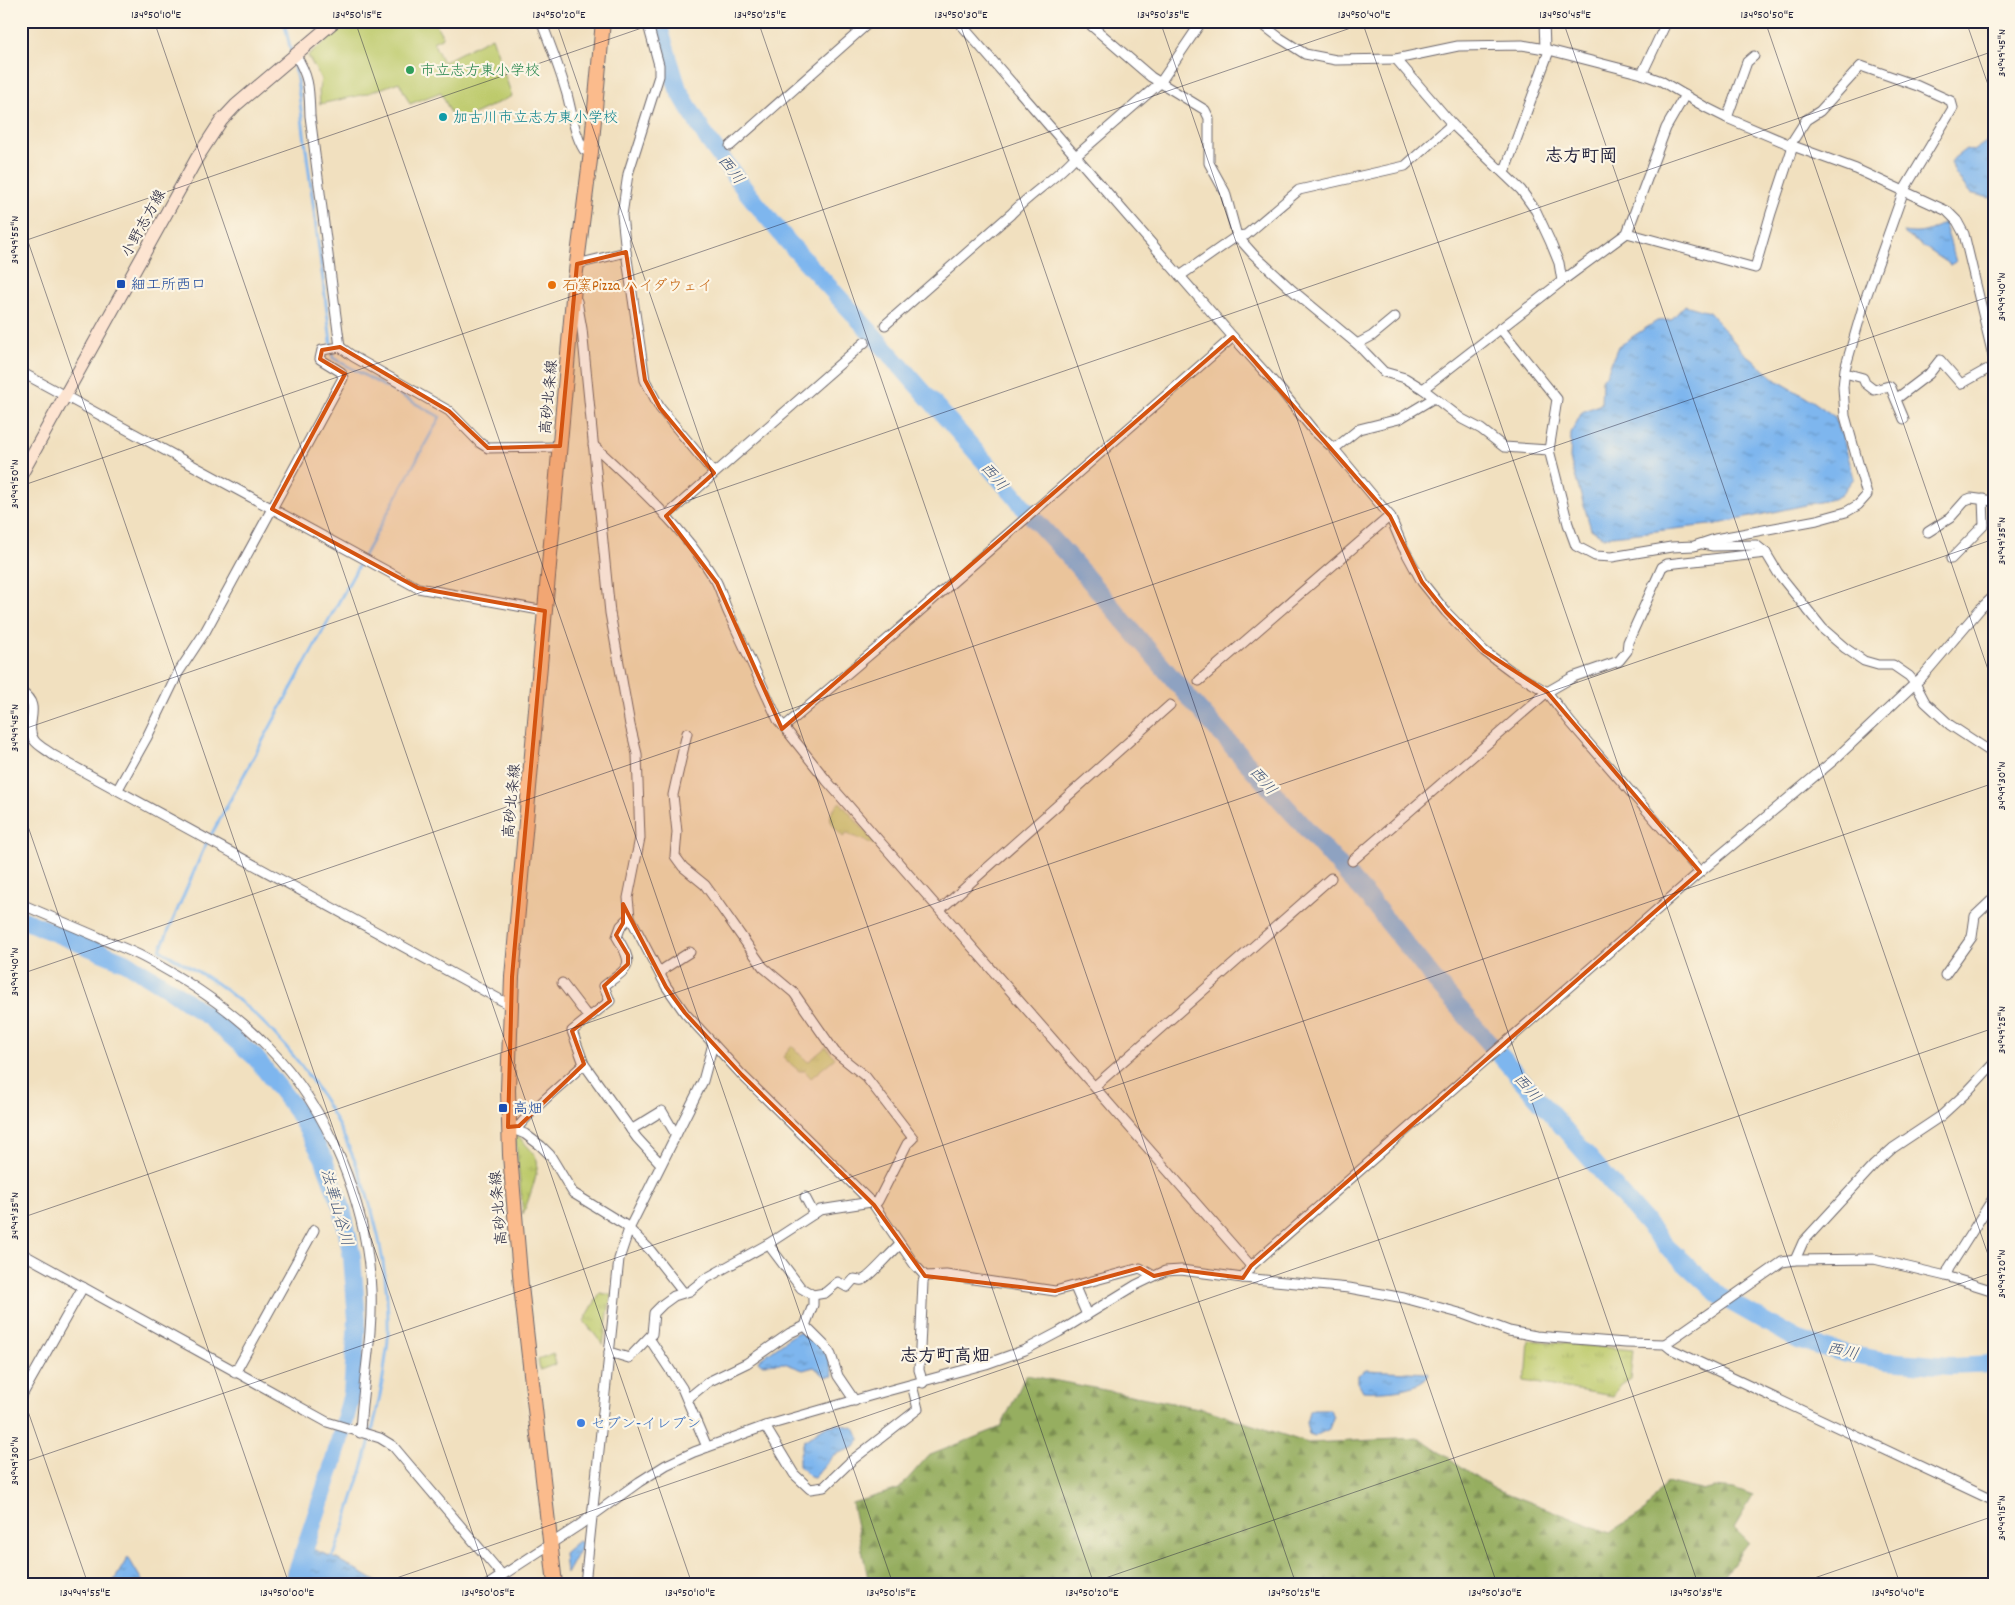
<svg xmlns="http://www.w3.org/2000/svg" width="2015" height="1605" font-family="Dekko,'Klee One',sans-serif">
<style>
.grass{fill:url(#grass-tufts);stroke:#707654}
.forest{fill:url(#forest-firs);stroke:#5c684e}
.garden{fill:#bdca6c;stroke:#707654}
.water{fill:url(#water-ripples);stroke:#506c94}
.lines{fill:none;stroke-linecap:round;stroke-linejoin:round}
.stream{stroke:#7eb6ee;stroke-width:3}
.river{stroke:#7eb6ee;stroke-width:18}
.street-casing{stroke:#6a6469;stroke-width:11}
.secondary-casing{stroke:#6a6469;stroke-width:14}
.primary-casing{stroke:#6a6469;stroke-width:16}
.street{stroke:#fff;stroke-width:9}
.secondary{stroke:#fde4d1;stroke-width:12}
.primary{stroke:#fbbb8c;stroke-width:14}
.marked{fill:#d45411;fill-opacity:0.2;stroke:#d45411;stroke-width:4;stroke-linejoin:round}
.ticks{fill:none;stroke:#22223b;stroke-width:1;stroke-opacity:0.45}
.leisure-dot{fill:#2e9e5b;stroke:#fcf5e5;stroke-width:2}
.culture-dot{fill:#0f9aa8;stroke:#fcf5e5;stroke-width:2}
.transit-dot{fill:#1a4fb4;stroke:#fcf5e5;stroke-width:2}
.food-dot{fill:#e8710a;stroke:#fcf5e5;stroke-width:2}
.shop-dot{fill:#3f7fe0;stroke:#fcf5e5;stroke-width:2}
.labels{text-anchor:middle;stroke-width:4.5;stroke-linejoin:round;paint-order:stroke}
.leisure-label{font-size:15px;fill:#27864d;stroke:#fcf5e5;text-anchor:start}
.culture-label{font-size:15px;fill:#0d838f;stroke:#fcf5e5;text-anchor:start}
.street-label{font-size:15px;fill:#22223b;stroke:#fcf5e5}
.transit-label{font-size:15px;fill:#164399;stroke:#fcf5e5;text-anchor:start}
.food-label{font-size:15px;fill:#c56008;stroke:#fcf5e5;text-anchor:start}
.shop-label{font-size:15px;fill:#366cbe;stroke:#fcf5e5;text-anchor:start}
.water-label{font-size:16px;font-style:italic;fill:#42567a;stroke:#fcf5e5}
.quarter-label{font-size:18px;font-weight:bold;fill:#22223b;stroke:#fcf5e5}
.neatline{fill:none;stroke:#22223b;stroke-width:2}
.ticks-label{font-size:12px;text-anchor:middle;fill:#22223b}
</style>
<defs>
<pattern id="grass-tufts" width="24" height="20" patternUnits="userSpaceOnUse" patternTransform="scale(1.25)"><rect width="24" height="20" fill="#bdca6c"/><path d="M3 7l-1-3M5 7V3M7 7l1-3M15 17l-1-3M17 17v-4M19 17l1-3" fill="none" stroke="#a2ad5e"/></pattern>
<pattern id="forest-firs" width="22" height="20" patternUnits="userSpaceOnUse" patternTransform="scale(1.25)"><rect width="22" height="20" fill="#96ae60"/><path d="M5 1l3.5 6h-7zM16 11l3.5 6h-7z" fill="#7a8d50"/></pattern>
<pattern id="water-ripples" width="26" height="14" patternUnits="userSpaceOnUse" patternTransform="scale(1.25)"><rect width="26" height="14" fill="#7eb6ee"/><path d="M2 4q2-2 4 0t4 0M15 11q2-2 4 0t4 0" fill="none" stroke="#6794c2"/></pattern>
</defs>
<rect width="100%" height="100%" fill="#fcf5e5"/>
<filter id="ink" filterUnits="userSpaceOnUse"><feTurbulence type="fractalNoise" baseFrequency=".02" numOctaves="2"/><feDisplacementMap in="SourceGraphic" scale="10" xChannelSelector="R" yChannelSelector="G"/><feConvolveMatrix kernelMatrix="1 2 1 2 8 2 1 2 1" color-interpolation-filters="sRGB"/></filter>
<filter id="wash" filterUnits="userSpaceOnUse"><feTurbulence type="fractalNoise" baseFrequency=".0096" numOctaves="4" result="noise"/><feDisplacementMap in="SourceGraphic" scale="20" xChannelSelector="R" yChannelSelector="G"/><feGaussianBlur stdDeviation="1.12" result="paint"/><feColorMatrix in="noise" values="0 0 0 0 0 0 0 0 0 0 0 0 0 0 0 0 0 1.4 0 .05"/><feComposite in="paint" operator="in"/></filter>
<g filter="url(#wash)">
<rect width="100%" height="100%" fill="#f1e0bf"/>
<!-- grass -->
<g class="grass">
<path d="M840 802 878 846 847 834 843 837C831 824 824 816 840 802Z"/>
<path d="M792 1046 808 1062 826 1047 835 1058 811 1078 805 1071H799L783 1057Z"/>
<path d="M515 1134 518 1135C523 1143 534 1151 537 1160 540 1170 527 1204 523 1214Z"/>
<path d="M600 1293 611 1295 603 1345 584 1321Z"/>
<path d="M1529 1340 1633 1350 1630 1379 1622 1384 1613 1396 1523 1381 1527 1369Z"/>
<path d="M553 1353 556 1364 540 1370 538 1359Z"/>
</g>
<!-- forest -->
<path class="forest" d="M1026 1375 1204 1409 1308 1443 1420 1438 1491 1487 1610 1533 1645 1511 1666 1482 1701 1490 1715 1487 1734 1489 1753 1496 1734 1528 1749 1543 1724 1575 1720 1584H885L868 1578 852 1503 899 1489 928 1456 1001 1427Z"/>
<!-- garden -->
<path class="garden" d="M350 21H434L443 37 433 42 443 62 492 37 512 96 455 123 441 92 410 104 399 82 366 94 320 104 319 90 321 79 308 56Z"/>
<!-- water -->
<g class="water">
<path d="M1986 142 1992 145 1994 152V195L1990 198 1970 193 1955 173 1951 162 1954 158 1966 149 1973 151Z"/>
<path d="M1944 222 1956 262 1951 265 1905 234 1904 232C1920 235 1931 232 1944 222Z"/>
<path d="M1685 305 1709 312 1742 351 1778 381 1814 402 1835 417 1839 432 1842 434 1854 478 1841 495 1833 499 1718 524 1603 537 1591 529 1570 459 1571 433 1582 412 1601 404 1602 380 1607 373 1618 346 1657 321 1671 320Z"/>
<path d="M803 1331C819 1337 831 1359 833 1376L826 1377 814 1367 803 1370 784 1363 761 1364 759 1360 796 1333Z"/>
<path d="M1366 1370 1428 1373 1429 1374C1423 1391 1379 1392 1363 1391L1358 1382V1375Z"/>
<path d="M1314 1409H1330L1333 1418 1329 1429 1315 1436 1309 1434 1306 1423 1309 1412Z"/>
<path d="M839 1424 855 1428 860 1439 855 1447 834 1455 814 1478 810 1477 799 1466V1458L804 1441 824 1427Z"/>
<path d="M578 1541 583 1543 566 1574 564 1553Z"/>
<path d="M299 1544 337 1559 377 1582 376 1584H283Z"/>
<path d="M128 1557 144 1584H112Z"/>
</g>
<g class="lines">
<!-- stream -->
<g class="stream">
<path d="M284 21 291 52"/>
<path d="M293 61 297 79 333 358 440 417 205 846 160 950C179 961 198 971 216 983 328 1062 391 1202 388 1337 388 1348 385 1360 384 1371 375 1434 355 1493 335 1553L330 1559"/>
</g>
<!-- river -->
<g class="river">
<path d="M657 21 678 89 706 137 746 191 788 242 874 336 1014 495 1024 508 1071 559 1197 707 1371 901 1432 977 1667 1247 1720 1296 1798 1340 1847 1354 1886 1361 1950 1366 1994 1364"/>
<path d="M21 919 127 963 168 988 210 1018 255 1057 296 1110 323 1157 342 1208 352 1257 357 1320 352 1394 333 1464 293 1584"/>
</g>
</g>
</g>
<g filter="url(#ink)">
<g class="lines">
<defs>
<g id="street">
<path d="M541 21C550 44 559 67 566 91 572 110 573 132 584 150L591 152"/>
<path d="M647 21 659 65V76L628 174 622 215 626 252 645 380 660 408 714 473"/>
<path d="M958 21 1233 337 1280 389 1313 430 1334 449 1384 509 1390 516 1403 547 1422 582 1446 612 1484 651 1511 671 1547 692 1571 723 1700 872"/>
<path d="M1086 21 1151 77 1205 110 1209 118V163L1225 192 1237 236 1253 254 1292 290 1357 344 1384 372 1405 378 1423 389 1462 419 1481 429 1504 447 1549 450"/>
<path d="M1258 21 1280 38 1305 54 1336 60 1396 59 1458 46 1522 45 1545 49 1642 74 1661 81 1705 107 1727 118 1793 146 1856 169 1947 211 1957 221 1964 234 1994 360"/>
<path d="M1544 21 1545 49"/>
<path d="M295 54C310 78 309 89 310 116L340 347"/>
<path d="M1396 59 1452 124 1521 190 1536 211 1550 241 1559 263 1562 281"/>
<path d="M1642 74 1667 21"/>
<path d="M1727 118 1747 62 1754 56"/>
<path d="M730 146 871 21"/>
<path d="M1504 173 1549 51"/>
<path d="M1627 233 1755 268 1771 213 1793 146"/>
<path d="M577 264 626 252"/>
<path d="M1180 276 1237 236 1246 235 1299 190 1405 166 1452 124"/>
<path d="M577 301 582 329 610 613 630 725 637 754 640 838 628 898 630 917 666 986 685 1013 742 1075 874 1205 914 1264 925 1276 946 1275 1055 1291 1140 1268 1154 1276"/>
<path d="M885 325 1011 214C1031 193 1057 178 1076 156L1160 83 1202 21"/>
<path d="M1500 328 1557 399 1549 450 1568 524 1576 546 1595 556 1612 557 1671 547 1694 546 1715 539 1817 520 1846 512 1858 505 1867 495 1845 416 1843 387 1845 369 1865 300 1904 190 1953 108 1951 101 1918 86 1861 66 1820 111 1806 120 1790 145"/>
<path d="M1357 344 1372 336 1395 317"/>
<path d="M21 372 418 588 545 611"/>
<path d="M1845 373 1863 378 1865 383 1874 390 1889 386 1891 388 1904 419"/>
<path d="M1423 389 1562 281 1627 233 1666 128 1685 95"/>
<path d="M1896 399 1929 374 1940 360 1961 384 1986 370 1994 369"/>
<path d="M593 445C638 486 684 528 716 581 722 592 724 605 730 616 746 651 762 685 778 720L784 727 827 781 1251 1266"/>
<path d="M1334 449 1359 429 1399 419 1434 398"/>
<path d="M666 516 865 342"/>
<path d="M1928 532 1950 518 1966 500 1971 498 1994 501"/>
<path d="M1703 544 1713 546 1756 545 1766 553 1778 573 1823 629 1845 648 1864 661 1878 665H1893L1909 676 1915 683 1925 702 1950 725 1994 754"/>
<path d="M1951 559 1984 525 1983 499"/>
<path d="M1199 681 1390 516"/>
<path d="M21 692C44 706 23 724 34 740 38 746 47 750 53 755L510 1005"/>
<path d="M784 727 881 645 1233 337"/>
<path d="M687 733 673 795 677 832 675 856 683 867 705 885 713 896 763 967 794 993 835 1052 866 1077 913 1138 907 1144 878 1201 874 1205"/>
<path d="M118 789 147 737 178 673 205 632 343 378 341 372 320 359 322 350 340 347 354 357 449 411 480 443 488 448 560 447"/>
<path d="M1352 861 1547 692 1573 677 1619 661 1627 651 1628 642 1662 567 1667 564 1766 553"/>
<path d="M21 904C47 915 72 926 98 937 112 944 128 949 143 957 187 980 233 1011 268 1047 329 1109 367 1204 371 1290 373 1338 362 1385 360 1433"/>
<path d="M941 909 1170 705"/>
<path d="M660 974 665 968 690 952"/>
<path d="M1945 975 1972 937 1975 916 1994 898"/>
<path d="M562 983 585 1013 591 1016"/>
<path d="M584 1064 572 1031 610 1001 604 986C630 966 635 967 617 937L621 926 630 917"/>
<path d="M1095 1086 1331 878"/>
<path d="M508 1127 525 1134 541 1146 550 1155 573 1193 625 1225 650 1250 683 1292"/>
<path d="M509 1127 519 1126C538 1103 562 1085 584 1064L637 1138 661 1164"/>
<path d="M631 1130 662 1111 676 1135"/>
<path d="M805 1197 814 1214"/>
<path d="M768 1244 801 1288 813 1295 825 1293 838 1282 847 1287 854 1279C857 1279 860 1281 862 1280 869 1279 892 1251 900 1245"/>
<path d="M21 1253 327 1422 380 1438 393 1446 502 1575"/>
<path d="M1795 1260 1803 1242 1874 1165 1893 1148 1941 1116 1967 1092 1994 1063"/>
<path d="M1946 1276 1949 1268 1994 1197"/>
<path d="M1243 1278 1349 1288 1404 1298 1463 1314 1509 1331 1536 1336 1626 1343 1665 1344 1671 1349 1994 1501"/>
<path d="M1075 1287 1087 1315"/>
<path d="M805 1326 813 1305V1295"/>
<path d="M649 1338 682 1388 707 1447"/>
<path d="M1665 1344 1782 1262 1795 1260 1874 1259 1946 1276 1994 1291"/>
<path d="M609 1352 629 1358 652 1334 654 1313 663 1304 674 1296 690 1291 705 1279 768 1244 820 1210 871 1202"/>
<path d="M235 1373 314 1230"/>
<path d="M923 1383 919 1370 923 1282 925 1276"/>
<path d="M21 1397 83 1287"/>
<path d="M687 1399 708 1382 747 1363 790 1333 805 1326 826 1347 831 1355 838 1376 855 1401"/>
<path d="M765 1426 794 1474 810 1489 824 1487 851 1461 918 1409 912 1385"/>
<path d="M489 1584 578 1526 639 1482 666 1465 694 1452 765 1426 887 1391 986 1364 1025 1350 1059 1332 1136 1285 1165 1271 1181 1270 1243 1278 1251 1266 1700 872 1834 760 1922 677 1980 609 1994 596"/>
<path d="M585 1584 619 1259 629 1229 703 1081 713 1044"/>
</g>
<path id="secondary" d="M21 475 197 158 221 121 236 105 335 21"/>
<path id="primary" d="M555 1584 521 1286 510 1155 508 1090 512 977 574 287 591 152 603 21"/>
</defs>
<!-- street casing -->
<use href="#street" class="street-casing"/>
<!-- secondary casing -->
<use href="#secondary" class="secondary-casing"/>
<!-- primary casing -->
<use href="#primary" class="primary-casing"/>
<!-- street -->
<use href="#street" class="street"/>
<!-- secondary -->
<use href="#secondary" class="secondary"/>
<!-- primary -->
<use href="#primary" class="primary"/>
</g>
</g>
<!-- marked area -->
<path class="marked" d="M626 252 645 380 660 408 714 473 666 516 717 583 782 729 1233 337 1390 516 1422 582 1446 612 1484 651 1547 692 1700 872 1251 1266 1243 1278 1181 1270 1154 1276 1140 1268 1055 1291 925 1276 874 1205 742 1075 685 1013 666 987 623 904V923L616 935 628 955V964L604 986 610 1001 572 1031 584 1064 519 1126 508 1127 512 977 545 611 418 588 272 509 345 374 320 359 322 350 340 347 449 411 488 448 560 446 577 264Z"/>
<!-- ticks -->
<path class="ticks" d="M154 21 692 1584M355 21 893 1584M556 21 1094 1584M758 21 1296 1584M959 21 1497 1584M1160 21 1698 1584M1362 21 1900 1584M1563 21 1994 1272M1765 21 1994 687M1966 21 1994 102M21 221 490 1584M21 242 662 21M21 486 1371 21M21 730 1994 51M21 806 289 1584M21 974 1994 295M21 1218 1994 539M21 1391 88 1584M21 1463 1994 783M379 1584 1994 1028M1088 1584 1994 1272M1797 1584 1994 1516"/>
<!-- markers -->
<circle class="leisure-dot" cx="410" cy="70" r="5"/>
<circle class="culture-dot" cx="443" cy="117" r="5"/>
<g class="transit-dot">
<rect x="116" y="279" width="10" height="10" rx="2.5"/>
<rect x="498" y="1103" width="10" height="10" rx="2.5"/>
</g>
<circle class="food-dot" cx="552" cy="285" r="5"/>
<circle class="shop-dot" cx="581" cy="1423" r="5"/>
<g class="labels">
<!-- leisure labels -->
<g class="leisure-label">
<text x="420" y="75">市立志方東小学校</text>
</g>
<!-- culture labels -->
<g class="culture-label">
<text x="453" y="122">加古川市立志方東小学校</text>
</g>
<!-- street labels -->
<g class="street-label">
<text transform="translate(143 223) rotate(-61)" y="5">小野志方線</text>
<text transform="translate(548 397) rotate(-85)" y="5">高砂北条線</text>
<text transform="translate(511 801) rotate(-85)" y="5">高砂北条線</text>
<text transform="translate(498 1208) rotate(-95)" y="5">高砂北条線</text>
</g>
<!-- transit labels -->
<g class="transit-label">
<text x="131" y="289">細工所西口</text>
<text x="513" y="1113">高畑</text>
</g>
<!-- food labels -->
<g class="food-label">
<text x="562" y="290">石窯Pizza ハイダウェイ</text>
</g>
<!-- shop labels -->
<g class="shop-label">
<text x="591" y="1428">セブン-イレブン</text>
</g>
<!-- water labels -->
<g class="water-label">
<text transform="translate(732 169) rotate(52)" y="6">西川</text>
<text transform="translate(995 476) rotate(49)" y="6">西川</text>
<text transform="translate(1264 780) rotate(49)" y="6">西川</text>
<text transform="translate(1528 1087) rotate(49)" y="6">西川</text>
<text transform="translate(338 1207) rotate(74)" y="6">法華山谷川</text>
<text transform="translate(1843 1350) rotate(13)" y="6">西川</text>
</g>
<!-- quarter labels -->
<g class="quarter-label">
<text x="1581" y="161">志方町岡</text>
<text x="945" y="1361">志方町高畑</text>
</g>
</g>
<!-- margin -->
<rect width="2015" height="1605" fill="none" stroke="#fcf5e5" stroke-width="55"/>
<rect x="28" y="28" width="1960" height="1550" class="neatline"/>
<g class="ticks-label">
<text x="156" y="18">134°50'10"E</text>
<text x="357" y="18">134°50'15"E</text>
<text x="559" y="18">134°50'20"E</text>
<text x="760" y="18">134°50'25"E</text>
<text x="961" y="18">134°50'30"E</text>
<text x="1163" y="18">134°50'35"E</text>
<text x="1364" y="18">134°50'40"E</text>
<text x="1565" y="18">134°50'45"E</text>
<text x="1767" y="18">134°50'50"E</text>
<text transform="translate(2001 53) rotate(-90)" y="4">34°49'45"N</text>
<text transform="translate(14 240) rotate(-90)" y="4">34°49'55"N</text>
<text transform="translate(2001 297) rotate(-90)" y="4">34°49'40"N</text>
<text transform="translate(14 484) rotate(-90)" y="4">34°49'50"N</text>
<text transform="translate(2001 541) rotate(-90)" y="4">34°49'35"N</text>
<text transform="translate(14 728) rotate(-90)" y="4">34°49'45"N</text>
<text transform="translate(2001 786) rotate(-90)" y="4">34°49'30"N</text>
<text transform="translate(14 972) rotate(-90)" y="4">34°49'40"N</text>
<text transform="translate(2001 1030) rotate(-90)" y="4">34°49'25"N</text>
<text transform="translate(14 1216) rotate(-90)" y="4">34°49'35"N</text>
<text transform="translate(2001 1274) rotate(-90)" y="4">34°49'20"N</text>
<text transform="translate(14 1461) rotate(-90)" y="4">34°49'30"N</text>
<text transform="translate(2001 1518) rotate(-90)" y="4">34°49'15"N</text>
<text x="85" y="1596">134°49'55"E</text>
<text x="287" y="1596">134°50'00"E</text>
<text x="488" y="1596">134°50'05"E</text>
<text x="690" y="1596">134°50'10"E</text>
<text x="891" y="1596">134°50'15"E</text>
<text x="1092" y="1596">134°50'20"E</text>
<text x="1294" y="1596">134°50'25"E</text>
<text x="1495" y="1596">134°50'30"E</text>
<text x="1696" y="1596">134°50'35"E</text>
<text x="1898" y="1596">134°50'40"E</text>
</g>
</svg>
